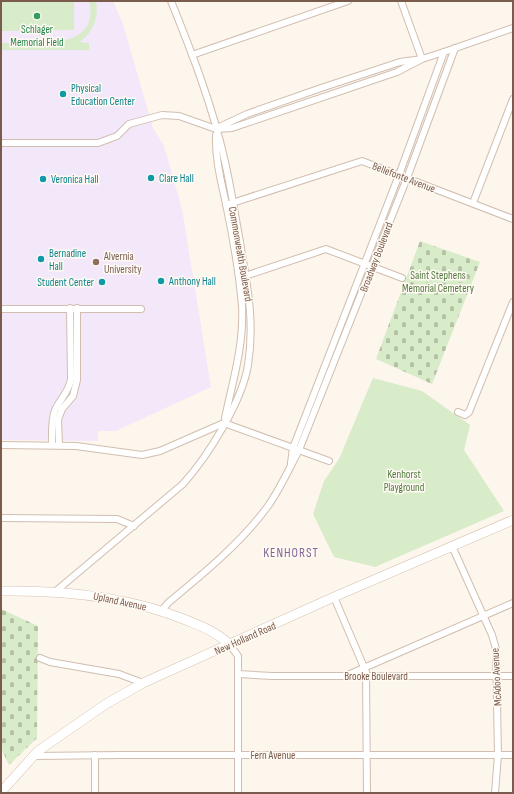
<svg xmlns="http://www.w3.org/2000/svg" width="514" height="794" font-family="'Sofia Sans Condensed',sans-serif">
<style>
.education{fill:#f3e8fa}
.cemetery{fill:url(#cemetery-stones)}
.park{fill:#d8ecc9}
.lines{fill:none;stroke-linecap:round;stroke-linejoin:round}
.street-casing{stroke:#d1beb0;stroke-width:8}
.secondary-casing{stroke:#d6c0b0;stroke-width:10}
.street{stroke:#fff;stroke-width:6}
.secondary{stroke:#fff;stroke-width:9}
.leisure-dot{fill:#2e9e5b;stroke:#fffaf3;stroke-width:1.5}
.culture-dot{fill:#0f9aa8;stroke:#fffaf3;stroke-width:1.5}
.education-dot{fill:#8d6e63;stroke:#fffaf3;stroke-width:1.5}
.labels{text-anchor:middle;stroke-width:3;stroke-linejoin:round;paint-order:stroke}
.leisure-label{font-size:11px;fill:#27864d;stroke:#fffaf3}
.culture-label{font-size:11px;fill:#0d838f;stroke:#fffaf3;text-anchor:start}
.street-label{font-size:11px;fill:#7a5c4d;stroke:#fffaf3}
.education-label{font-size:11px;fill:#785e54;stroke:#fffaf3;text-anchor:start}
.park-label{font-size:11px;fill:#537a41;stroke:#fffaf3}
.quarter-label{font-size:13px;letter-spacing:1px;fill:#846695;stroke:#fffaf3}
</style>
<defs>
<pattern id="cemetery-stones" width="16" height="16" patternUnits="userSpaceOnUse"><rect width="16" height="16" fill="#d8ecc9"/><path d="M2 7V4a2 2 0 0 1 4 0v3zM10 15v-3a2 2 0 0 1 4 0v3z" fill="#b4c2a5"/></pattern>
</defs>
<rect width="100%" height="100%" fill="#fdf6ec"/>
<!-- education -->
<path class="education" d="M1 1H113L123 24 153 128 164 146 182 209 211 387 116 431H98V441L1 440Z"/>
<!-- cemetery -->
<g class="cemetery">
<path d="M420 241 480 262 432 384 376 359Z"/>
<path d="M1 609 38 626 37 738 9 765 1 748Z"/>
</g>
<!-- park -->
<g class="park">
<path d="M1 1H74V30L1 31Z"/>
<path d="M89 1H96C99 18 93 32 80 42L89 43V50H1V43C30 43 102 52 89 1Z"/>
<path d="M373 378 422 391 470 425 464 450 504 511 375 567 334 557 313 514 324 481 339 459Z"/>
</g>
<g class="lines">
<defs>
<g id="street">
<path d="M401 1 422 59"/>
<path d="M192 55 348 1"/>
<path d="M217 128 247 114 321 88 400 62 422 59 444 52 513 28"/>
<path d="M216 135C215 158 221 181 226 204 233 237 239 272 242 306 244 345 233 380 225 418"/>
<path d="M1 143H98L117 136 129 124 162 115 179 116 216 129 232 128 397 72 422 59"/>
<path d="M473 203 513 99"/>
<path d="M226 205 362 161 513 219"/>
<path d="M242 277 326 249 402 278"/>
<path d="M1 309H141"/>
<path d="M458 412 465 415 469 412 513 302"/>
<path d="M224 423 329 461"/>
<path d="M1 445 76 446 142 455 160 451 224 423"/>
<path d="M52 445C52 434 51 421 55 410 60 399 69 392 71 379L70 308"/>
<path d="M59 445 58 420 62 409 73 396 77 380V308"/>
<path d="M291 463 293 448 399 175 444 52"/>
<path d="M1 518 117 519 134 526"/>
<path d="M452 546 492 635 496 649 498 755 495 793"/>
<path d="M56 591 183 484C208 456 242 402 248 365 255 321 247 285 240 242 235 215 231 188 225 162 213 107 192 53 171 1"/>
<path d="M334 597 366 672 367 793"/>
<path d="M162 610 169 602C203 574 242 542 268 506 280 489 289 469 299 450L407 178 455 48"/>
<path d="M230 645 238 656V793"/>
<path d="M40 658 50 662 119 674 143 683"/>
<path d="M238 674 272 676H513"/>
<path d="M350 674 513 603"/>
<path d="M95 755V793"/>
<path d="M34 756 120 755H513"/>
</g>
<g id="secondary">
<path d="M1 591C64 590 127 596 186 620 203 627 217 632 230 645"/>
<path d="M1 792 38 751 106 704 143 683 334 597 513 520"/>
</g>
</defs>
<!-- street casing -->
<use href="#street" class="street-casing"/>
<!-- secondary casing -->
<use href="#secondary" class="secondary-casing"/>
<!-- street -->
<use href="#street" class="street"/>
<!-- secondary -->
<use href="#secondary" class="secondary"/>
</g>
<!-- markers -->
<circle class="leisure-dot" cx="37" cy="16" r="4"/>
<g class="culture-dot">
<circle cx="63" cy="94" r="4"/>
<circle cx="151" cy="178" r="4"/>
<circle cx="43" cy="179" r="4"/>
<circle cx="41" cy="259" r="4"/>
<circle cx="161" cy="281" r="4"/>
<circle cx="102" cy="282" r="4"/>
</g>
<circle class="education-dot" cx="96" cy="262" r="4"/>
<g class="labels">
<!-- leisure labels -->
<g class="leisure-label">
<text x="37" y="33">Schlager<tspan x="37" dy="13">Memorial Field</tspan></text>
</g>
<!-- culture labels -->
<g class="culture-label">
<text x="71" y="92">Physical<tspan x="71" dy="13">Education Center</tspan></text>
<text x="159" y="182">Clare Hall</text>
<text x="51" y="183">Veronica Hall</text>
<text x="49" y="257">Bernadine<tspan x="49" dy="13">Hall</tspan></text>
<text x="169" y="285">Anthony Hall</text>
<text x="94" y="286" text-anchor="end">Student Center</text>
</g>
<!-- street labels -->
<g class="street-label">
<text transform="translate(404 177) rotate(21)" y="4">Bellefonte Avenue</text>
<text transform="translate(241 254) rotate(80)" y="4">Commonwealth Boulevard</text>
<text transform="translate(376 257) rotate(-69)" y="4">Broadway Boulevard</text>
<text transform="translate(120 601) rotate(12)" y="4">Upland Avenue</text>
<text transform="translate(245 638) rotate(-24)" y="4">New Holland Road</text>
<text x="376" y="680">Brooke Boulevard</text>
<text transform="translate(496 677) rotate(-93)" y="4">McAdoo Avenue</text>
<text x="273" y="759">Fern Avenue</text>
</g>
<!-- education labels -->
<g class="education-label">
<text x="104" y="260">Alvernia<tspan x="104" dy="13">University</tspan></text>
</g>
<!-- park labels -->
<g class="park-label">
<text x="438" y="279">Saint Stephens<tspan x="438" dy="13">Memorial Cemetery</tspan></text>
<text x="404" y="478">Kenhorst<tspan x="404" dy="13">Playground</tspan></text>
</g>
<!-- quarter labels -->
<g class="quarter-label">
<text x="291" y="557">KENHORST</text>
</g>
</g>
<!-- border -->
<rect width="514" height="794" fill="none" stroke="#7a5c4d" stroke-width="4"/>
</svg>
